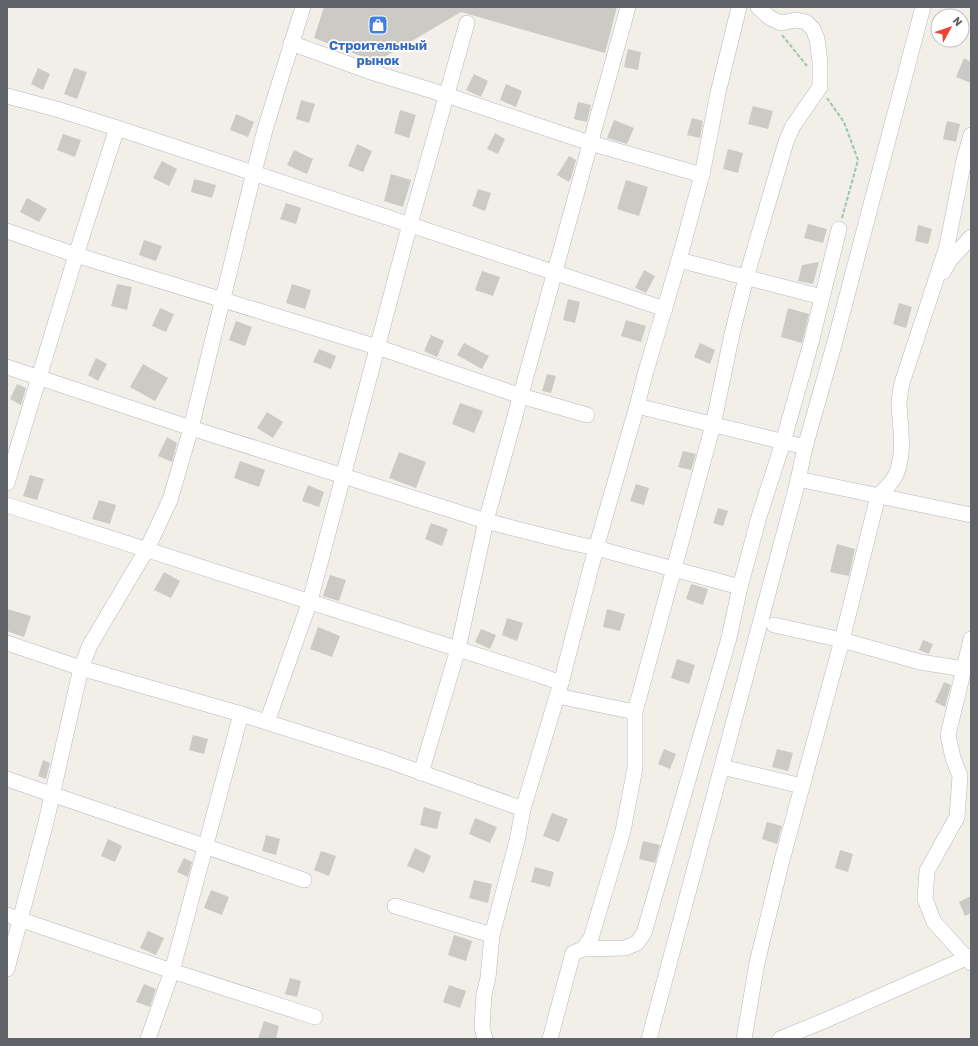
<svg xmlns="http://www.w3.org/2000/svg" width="978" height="1046" font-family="Rubik,sans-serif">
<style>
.building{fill:#cccac5}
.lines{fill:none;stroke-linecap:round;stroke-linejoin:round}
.minor-casing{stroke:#b5b8bc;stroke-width:16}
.path{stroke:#9cc7a9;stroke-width:2;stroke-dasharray:4 2;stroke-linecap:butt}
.minor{stroke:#fff;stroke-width:15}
.labels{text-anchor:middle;stroke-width:3.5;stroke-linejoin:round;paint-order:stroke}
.shop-label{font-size:13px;font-weight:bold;fill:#366cbe;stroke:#fff}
</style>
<rect width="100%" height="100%" fill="#f1efe8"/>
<!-- building -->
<g class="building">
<path d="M324 7H617L605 53 461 12 376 62 314 38Z"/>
<path d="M628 49 641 52 638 70 624 67Z"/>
<path d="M964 58 971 62V83L956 77Z"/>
<path d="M38 68 50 74 43 90 31 84Z"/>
<path d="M74 68 87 72 77 99 64 94Z"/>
<path d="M474 74 488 81 481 97 466 90Z"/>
<path d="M506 84 522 91 516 107 500 100Z"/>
<path d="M301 100 315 104 309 123 296 119Z"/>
<path d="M578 102 591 105 587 122 574 119Z"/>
<path d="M753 106 773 111 768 129 748 124Z"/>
<path d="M400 110 416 115 409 138 394 133Z"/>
<path d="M236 114 254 122 248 137 230 130Z"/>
<path d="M692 118 703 121 700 138 687 135Z"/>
<path d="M614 120 634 128 627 144 607 138Z"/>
<path d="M947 121 960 124 956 142 943 139Z"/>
<path d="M495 133 505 139 498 154 487 149Z"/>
<path d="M63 134 81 140 75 157 57 150Z"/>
<path d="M357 144 372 151 363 172 348 166Z"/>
<path d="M728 149 743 153 738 173 723 169Z"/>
<path d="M294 150 313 159 307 174 287 165Z"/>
<path d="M569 156 576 160 571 178 569 182 557 175Z"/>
<path d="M162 161 177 169 169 186 153 178Z"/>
<path d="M391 174 411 180 403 207 384 201Z"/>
<path d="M194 179 216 185 212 198 191 192Z"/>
<path d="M626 180 648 187 639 216 617 209Z"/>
<path d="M478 189 491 193 485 211 472 206Z"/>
<path d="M27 198 47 209 39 222 20 212Z"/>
<path d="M286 203 301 208 296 224 280 219Z"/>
<path d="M808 224 827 229 823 243 804 238Z"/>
<path d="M918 225 932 229 928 244 915 241Z"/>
<path d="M144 240 162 246 156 261 139 255Z"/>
<path d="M819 262 813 284 798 281 802 265Z"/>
<path d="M644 270 655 276 646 293 635 288Z"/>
<path d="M482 271 500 277 493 296 475 290Z"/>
<path d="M117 284 132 287 127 310 111 306Z"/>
<path d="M292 284 311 290 305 309 286 303Z"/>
<path d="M568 299 580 302 575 323 563 320Z"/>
<path d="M899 303 912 307 906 328 893 324Z"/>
<path d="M160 308 174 314 166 332 152 326Z"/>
<path d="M788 308 809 314 802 343 781 337Z"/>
<path d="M626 320 646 326 641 342 621 336Z"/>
<path d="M236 321 252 327 245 346 229 340Z"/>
<path d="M431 335 444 341 437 357 424 351Z"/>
<path d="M464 343 489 356 482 369 457 355Z"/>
<path d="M700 343 715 350 710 364 694 357Z"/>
<path d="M319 349 336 356 331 369 313 362Z"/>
<path d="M96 358 107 364 98 381 88 375Z"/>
<path d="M143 364 168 378 155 401 130 387Z"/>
<path d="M547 374 556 376 551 393 542 391Z"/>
<path d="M17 384 26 388 21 405 10 399Z"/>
<path d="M460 403 483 411 474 433 452 424Z"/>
<path d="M267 412 283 422 273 438 257 428Z"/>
<path d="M167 437 177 443 172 462 158 456Z"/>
<path d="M683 451 696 454 691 470 678 467Z"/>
<path d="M399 452 426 462 416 488 389 478Z"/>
<path d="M240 461 265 470 259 487 234 478Z"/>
<path d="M30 475 44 479 37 500 23 496Z"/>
<path d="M636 484 649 488 644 505 630 501Z"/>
<path d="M308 485 324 492 319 507 302 501Z"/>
<path d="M99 500 116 505 110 524 92 519Z"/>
<path d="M718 508 728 511 723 526 713 523Z"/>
<path d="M431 523 448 529 442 546 425 539Z"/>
<path d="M837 544 855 549 849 576 830 572Z"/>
<path d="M164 572 180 581 171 598 154 590Z"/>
<path d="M330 575 346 580 339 601 323 596Z"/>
<path d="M691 584 708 589 703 605 686 599Z"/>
<path d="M7 609 31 616 24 637 7 631Z"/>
<path d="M607 609 625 614 620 631 603 627Z"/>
<path d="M507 618 523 623 517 641 502 635Z"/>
<path d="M318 627 340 636 332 657 310 649Z"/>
<path d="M481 629 496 635 490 649 475 642Z"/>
<path d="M923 640 933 644 929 654 919 650Z"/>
<path d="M677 659 695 665 689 684 671 678Z"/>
<path d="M944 682 951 685 945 707 935 702Z"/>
<path d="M193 735 208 739 204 754 189 750Z"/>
<path d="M664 749 676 754 670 769 658 764Z"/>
<path d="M777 749 793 753 788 771 772 767Z"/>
<path d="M43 760 50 763 46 779 38 776Z"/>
<path d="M424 807 441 812 437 829 420 825Z"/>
<path d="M552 813 568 819 559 842 543 836Z"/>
<path d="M475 818 497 827 490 843 469 834Z"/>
<path d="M767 822 782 826 777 844 762 839Z"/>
<path d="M266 835 280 839 276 855 262 851Z"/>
<path d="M108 839 122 846 115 862 101 856Z"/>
<path d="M643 841 660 845 655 863 639 859Z"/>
<path d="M415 848 431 856 424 873 407 866Z"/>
<path d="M840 850 853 854 848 872 835 868Z"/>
<path d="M321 851 336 856 329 876 314 870Z"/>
<path d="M184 858 192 862 188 877 177 872Z"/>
<path d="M535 867 554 872 550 887 531 882Z"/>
<path d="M474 880 492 884 488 903 469 898Z"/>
<path d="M211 890 229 897 222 915 204 908Z"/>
<path d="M971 896V913L965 916 959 902Z"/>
<path d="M148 931 164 938 156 955 140 948Z"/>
<path d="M454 935 472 941 466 961 448 955Z"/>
<path d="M290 978 301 981 297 997 285 994Z"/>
<path d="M144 984 156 989 150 1007 136 1002Z"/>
<path d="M449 985 466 991 460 1008 443 1002Z"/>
<path d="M264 1021 279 1026 276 1039H258Z"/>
</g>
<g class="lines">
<defs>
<g id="minor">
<path d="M291 43 368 71 446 95 590 143 702 175"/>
<path d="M7 96 56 109 117 128 665 309"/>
<path d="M7 231 76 255 377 347 521 396 587 415"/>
<path d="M679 260 822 297"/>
<path d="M943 272 950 260 971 237"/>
<path d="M7 367 191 428 486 521 568 542 596 548 740 587"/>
<path d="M637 406 805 447"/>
<path d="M798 479 971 515"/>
<path d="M7 483 76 255 117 128"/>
<path d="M7 505 536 674 561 683"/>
<path d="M774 625 842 640 920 662 964 669"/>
<path d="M971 639 948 735 953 758 960 776 957 817 927 871 925 899 934 922 971 963"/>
<path d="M7 643 81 668 241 714 386 760 523 809"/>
<path d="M557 696 635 712"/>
<path d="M267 722 310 601 410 224 467 23"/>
<path d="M722 767 802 786"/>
<path d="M421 773 458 649 486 521 628 7"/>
<path d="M7 779 304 880"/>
<path d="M395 906 492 935"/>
<path d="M7 915 172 971 315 1017"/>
<path d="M583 949 625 948 637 943 644 933 729 638 740 587 759 517 783 442 811 343 839 229"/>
<path d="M7 969 46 822 81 668 90 645 147 549 170 500 191 428 254 172 266 126 303 7"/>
<path d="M148 1039 172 971 241 714"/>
<path d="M485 1039 482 1027 484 994 488 978 492 935 517 841 523 809 561 683 596 548 637 406 646 371 679 260 702 175 718 93 739 7"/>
<path d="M550 1039 573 953 583 949 591 938 623 831 635 768V712L713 425 732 334 746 278 786 142 793 126 820 87V62L817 39 813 29 806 22 796 20 781 23 770 18 758 7"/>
<path d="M649 1039 797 485 805 447 834 345 923 7"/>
<path d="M744 1039 757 963 782 860 842 640 878 496C885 489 894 481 897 472 905 450 900 427 899 404 899 397 901 390 902 383L947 246 964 160 971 135"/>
<path d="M780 1039 826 1020 971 956"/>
</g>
</defs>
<!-- minor casing -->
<use href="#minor" class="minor-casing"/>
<!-- path -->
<g class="path">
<path d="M782 35 807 66"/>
<path d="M827 98 844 122 858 160 842 218"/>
</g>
<!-- minor -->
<use href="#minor" class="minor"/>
</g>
<!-- icons -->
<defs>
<symbol id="shop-square" viewBox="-11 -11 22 22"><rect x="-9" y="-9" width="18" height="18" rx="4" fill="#3f7fe0" stroke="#fff"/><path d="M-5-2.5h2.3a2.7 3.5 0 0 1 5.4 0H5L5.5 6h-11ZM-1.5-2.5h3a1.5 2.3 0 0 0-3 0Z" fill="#fff"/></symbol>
</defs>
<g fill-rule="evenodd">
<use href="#shop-square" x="367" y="14" width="22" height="22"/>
</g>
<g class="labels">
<!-- shop labels -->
<g class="shop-label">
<text x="378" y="50">Строительный<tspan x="378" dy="15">рынок</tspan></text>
</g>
</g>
<!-- border -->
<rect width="978" height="1046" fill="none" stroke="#5f6368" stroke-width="16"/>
<!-- north arrow -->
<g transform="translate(950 28) rotate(50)"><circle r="19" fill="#ffffff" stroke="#bfc1c3"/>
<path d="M0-3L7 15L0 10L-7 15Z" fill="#ea4335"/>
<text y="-6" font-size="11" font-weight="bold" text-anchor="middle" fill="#5f6368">N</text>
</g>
</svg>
